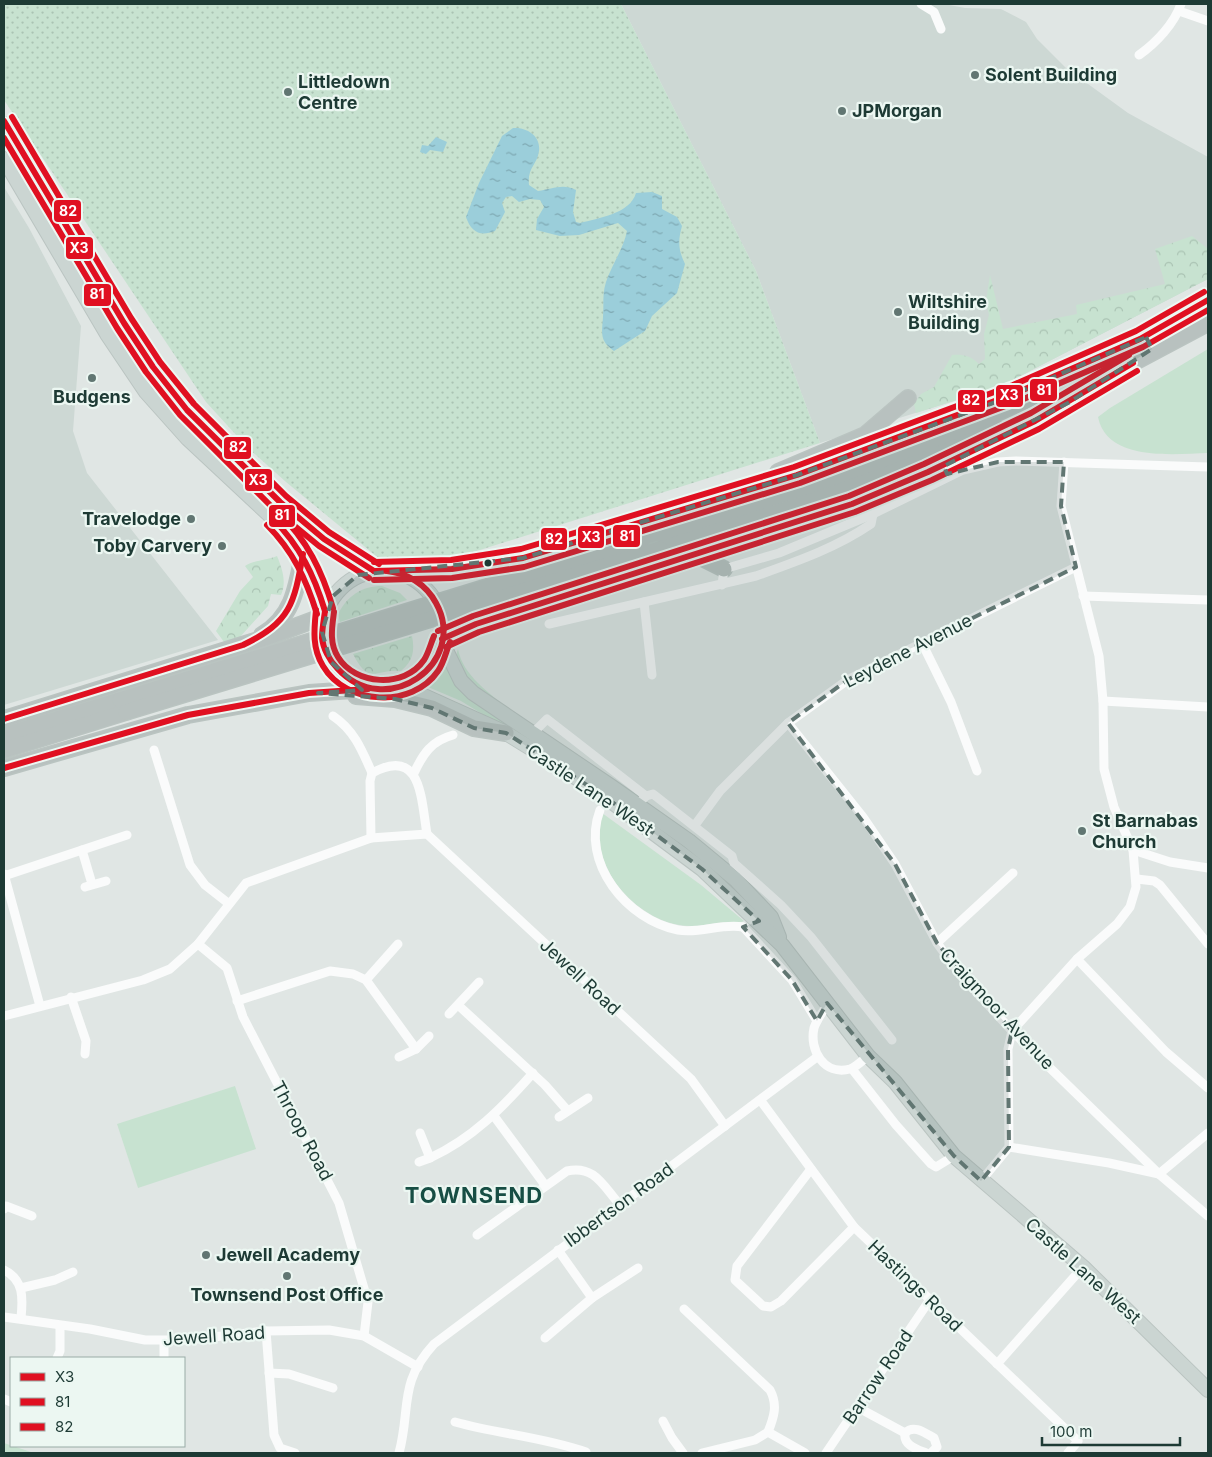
<svg xmlns="http://www.w3.org/2000/svg" width="1212" height="1457" font-family="Inter,sans-serif">
<style>
.built{fill:#cdd8d4}
.grass{fill:#c7e2d0}
.forest{fill:url(#forest-crowns)}
.park{fill:url(#park-dots)}
.water{fill:url(#water-ripples)}
.lines{fill:none;stroke-linecap:round;stroke-linejoin:round}
.primary-casing{stroke:#bac4c1;stroke-width:16}
.highway-casing{stroke:#bac4c1;stroke-width:18}
.street{stroke:#fafbfb;stroke-width:9}
.primary{stroke:#cbd5d2;stroke-width:14}
.highway{stroke:#b8c1bf;stroke-width:15}
.highway-bridge-casing{stroke:#bac4c1;stroke-width:18;stroke-linecap:butt}
.highway-bridge{stroke:#b8c1bf;stroke-width:15}
.bus-1-casing{stroke:#ecf7f2;stroke-width:10}
.bus-2-casing{stroke:#ecf7f2;stroke-width:10}
.bus-3-casing{stroke:#ecf7f2;stroke-width:10}
.bus-1{stroke:#e01021;stroke-width:6}
.bus-2{stroke:#e01021;stroke-width:6}
.bus-3{stroke:#e01021;stroke-width:6}
.marked{fill:#617672;fill-opacity:0.2;stroke:#617672;stroke-width:4;stroke-dasharray:10 6;stroke-linejoin:round}
.poi-dot{fill:#617672;stroke:#ecf7f2;stroke-width:2}
.bus-dot{fill:#1d3a34;stroke:#ecf7f2;stroke-width:2}
.labels{text-anchor:middle;stroke-width:4.5;stroke-linejoin:round;paint-order:stroke}
.poi-label{font-size:18px;font-weight:bold;fill:#1d3a34;stroke:#ecf7f2;text-anchor:start}
.street-label{font-size:18px;fill:#1d3a34;stroke:#ecf7f2}
.district-label{font-size:22px;font-weight:bold;letter-spacing:1px;fill:#174e44;stroke:#ecf7f2}
.line-badge{stroke:#ecf7f2;stroke-width:2}
.badge-label{font-size:14px;text-anchor:middle;font-weight:bold;fill:#fff}
</style>
<defs>
<pattern id="forest-crowns" width="20" height="18" patternUnits="userSpaceOnUse" patternTransform="scale(1.25)"><rect width="20" height="18" fill="#c7e2d0"/><path d="M2 6a3 3 0 1 1 6 0M12 15a3 3 0 1 1 6 0" fill="none" stroke="#aac3b3"/></pattern>
<pattern id="park-dots" width="8" height="8" patternUnits="userSpaceOnUse" patternTransform="scale(1.25)"><rect width="8" height="8" fill="#c7e2d0"/><path d="M2 2h.1M6 6h.1" fill="none" stroke="#aac3b3" stroke-width="1.8" stroke-linecap="round"/></pattern>
<pattern id="water-ripples" width="26" height="14" patternUnits="userSpaceOnUse" patternTransform="scale(1.25)"><rect width="26" height="14" fill="#9bceda"/><path d="M2 4q2-2 4 0t4 0M15 11q2-2 4 0t4 0" fill="none" stroke="#7ea8b2"/></pattern>
</defs>
<rect width="100%" height="100%" fill="#e0e6e4"/>
<!-- built -->
<g class="built">
<path d="M621 4H944L965 8 1001 9 1026 22 1037 39 1066 68 1128 113 1208 157V279L1001 386 820 443 756 271Z"/>
<path d="M4 187 29 228 81 326 73 431 87 473 218 640 4 705Z"/>
</g>
<!-- grass -->
<g class="grass">
<path d="M1208 349V453C1173 454 1107 462 1098 417L1110 408Z"/>
<path d="M458 649C463 676 489 692 508 709 491 697 448 674 458 649Z"/>
<path d="M445 655 449 674 457 685 513 727 510 731 461 701 421 684 436 669Z"/>
<path d="M602 813 701 885 744 921C737 924 725 922 717 923 701 926 684 928 667 922 632 910 600 874 599 836 598 829 601 821 602 813Z"/>
<path d="M235 1086 256 1149 138 1188 117 1124Z"/>
<path d="M4 1443 34 1453H4Z"/>
</g>
<!-- forest -->
<g class="forest">
<path d="M1192 236 1208 249V279L1001 386 916 413 914 404 921 394 934 387 952 355C963 354 971 356 979 364L985 359 984 334 989 315 986 301 990 275 1003 329 1077 314 1076 305 1165 284 1155 249Z"/>
<path d="M277 556C282 568 287 582 281 595L271 594 268 606 240 637 224 642 216 631 240 591 253 577 245 566C253 560 265 561 277 556Z"/>
<path d="M382 586 400 593 407 600 340 622 338 614C347 596 362 586 382 586Z"/>
<path d="M412 636C415 651 413 661 401 671 376 668 370 687 353 654Z"/>
</g>
<!-- park -->
<path class="park" d="M4 4H621L756 271 820 443 464 555 418 566 381 560 286 482 248 448 206 402 4 100Z"/>
<!-- water -->
<g class="water">
<path d="M513 128C527 127 541 136 539 151 537 165 527 168 529 185L538 191C552 189 563 183 576 190L573 212 576 222 580 223C598 218 630 214 636 193L652 192 662 196V209L677 217 682 226C678 240 678 250 685 264L677 293 652 316 645 331 614 351C599 341 602 333 603 317 604 305 602 294 606 282 612 264 623 250 627 231L618 223 579 235 560 236 536 230 537 219 544 207 540 200 530 199 519 202 512 196 506 197 502 203 505 212 495 231C480 237 471 232 466 217L479 183 502 136Z"/>
<path d="M436 137 447 142 443 152 430 150 426 154 420 152 422 145 428 146Z"/>
</g>
<g class="lines">
<defs>
<g id="primary">
<path d="M4 124 72 232 124 323 153 367 187 410 280 502 324 539 374 571"/>
<path d="M4 159 107 334 146 392 188 439 292 536 311 567 325 611"/>
<circle cx="383" cy="631" r="60"/>
<path d="M442 642 461 681 473 693 612 787 689 841 735 879 771 917 779 937"/>
<path d="M404 687 506 733 545 757 604 796 702 869 782 945 868 1056 895 1082 954 1156 1083 1267 1208 1390"/>
</g>
<g id="highway">
<path d="M1131 344 1208 300"/>
<path d="M1110 375 1208 323"/>
<path d="M778 472 865 435 908 398"/>
<path d="M643 539C781 496 918 455 1047 389"/>
<path d="M660 549C775 514 888 478 997 429"/>
<path d="M696 555 724 569"/>
<path d="M391 571 452 569 523 558 714 501 797 475 969 412 1140 339"/>
<path d="M262 635C293 617 297 587 303 554"/>
<path d="M442 639 476 624C601 585 729 549 851 504 945 469 1035 424 1119 370"/>
<path d="M356 696 395 699 432 708 474 728 506 733"/>
<path d="M4 719 268 637 324 616"/>
<path d="M4 735 120 700"/>
<path d="M4 750 126 712"/>
<path d="M4 768 188 715 309 693 368 689"/>
</g>
</defs>
<!-- primary casing -->
<use href="#primary" class="primary-casing"/>
<!-- highway casing -->
<use href="#highway" class="highway-casing"/>
<!-- street -->
<g class="street">
<path d="M921 4 934 12 941 29"/>
<path d="M1179 11 1208 21"/>
<path d="M1139 55C1156 43 1174 24 1181 4"/>
<path d="M722 585 724 569 779 553 873 514 963 470 998 462 1016 461 1208 467"/>
<path d="M1083 596 1208 600"/>
<path d="M644 602 652 675"/>
<path d="M549 624 756 576C795 562 836 548 871 524L873 514"/>
<path d="M922 643 951 702 977 771"/>
<path d="M1103 701 1208 707"/>
<path d="M333 716C354 730 362 750 372 773"/>
<path d="M788 723 863 817 895 864 937 943 959 973 1012 1031 1159 1174 1208 1216"/>
<path d="M533 733 547 719 646 796"/>
<path d="M154 750 190 865 205 885 228 903"/>
<path d="M414 773C423 754 431 741 453 735"/>
<path d="M637 805 646 796 653 794 732 856 734 863 781 905 811 937 892 1040"/>
<path d="M600 810C580 863 627 920 678 930 700 934 721 923 743 927"/>
<path d="M695 825 720 791 788 723 849 679 1076 567"/>
<path d="M371 838 370 781 372 773C422 746 421 799 427 834"/>
<path d="M82 850 92 884"/>
<path d="M1133 850 1170 862 1208 868"/>
<path d="M4 874 40 1006"/>
<path d="M4 876 127 835"/>
<path d="M1137 879 1154 881 1160 885 1208 944"/>
<path d="M85 887 106 881"/>
<path d="M743 927 792 980 817 1021"/>
<path d="M937 943 1013 873"/>
<path d="M198 944 227 968 243 1017 339 1203 368 1302 364 1336"/>
<path d="M1077 959 1166 1052 1208 1088"/>
<path d="M366 980 398 944"/>
<path d="M71 997 86 1041 85 1054"/>
<path d="M237 1001 330 971 353 974 366 980 416 1049"/>
<path d="M828 1004C823 1011 817 1019 814 1028 809 1050 824 1076 850 1069 856 1067 863 1060 868 1056"/>
<path d="M458 1005 545 1085 567 1110"/>
<path d="M449 1014 479 982"/>
<path d="M4 1016 143 980 170 969 198 944 246 883 371 838 427 834 691 1079 725 1126"/>
<path d="M399 1057 416 1049 429 1036"/>
<path d="M852 1069 896 1125 931 1164 936 1167 954 1156"/>
<path d="M761 1101 854 1227 1078 1441 1068 1453"/>
<path d="M494 1116 545 1185"/>
<path d="M559 1117 588 1098"/>
<path d="M1009 1147 1109 1163 1159 1174 1208 1133"/>
<path d="M430 1158C473 1138 502 1108 533 1073"/>
<path d="M419 1162 430 1158 420 1133"/>
<path d="M811 1169 737 1266 735 1280 763 1306 771 1307 781 1301 854 1227"/>
<path d="M981 1181 1009 1147 1008 1049 1012 1031 1077 959 1117 924 1130 907 1136 887 1133 850 1114 807 1104 769 1103 701 1099 656 1061 506 1064 462"/>
<path d="M4 1209 6 1206 32 1216"/>
<path d="M477 1235 567 1171C595 1165 603 1186 620 1205"/>
<path d="M558 1250 592 1298"/>
<path d="M4 1270C24 1280 23 1298 21 1318"/>
<path d="M21 1288 55 1280 73 1272"/>
<path d="M684 1309 770 1390C778 1405 774 1417 768 1432L805 1453"/>
<path d="M4 1317 90 1329 145 1340H187L266 1331 329 1330 364 1336 418 1367"/>
<path d="M266 1331 274 1435 280 1448 295 1453"/>
<path d="M545 1338 592 1298 638 1268"/>
<path d="M57 1358 60 1351V1326"/>
<path d="M164 1358V1341"/>
<path d="M997 1364 1083 1267"/>
<path d="M269 1373 289 1374 333 1388"/>
<path d="M4 1399 11 1402"/>
<path d="M857 1407 905 1433"/>
<path d="M663 1421 672 1438 683 1453"/>
<path d="M455 1422C498 1434 543 1437 586 1452"/>
<path d="M905 1433C914 1424 925 1433 934 1438L937 1447 931 1453"/>
<path d="M905 1433C903 1445 916 1449 926 1453"/>
<path d="M399 1453C411 1409 398 1383 434 1344L817 1057"/>
<path d="M702 1453 755 1440 768 1432"/>
<path d="M826 1453 929 1301"/>
</g>
<!-- primary -->
<use href="#primary" class="primary"/>
<!-- highway -->
<use href="#highway" class="highway"/>
<defs>
<g id="highway-bridge">
<path d="M120 700 643 539"/>
<path d="M126 712 660 549"/>
</g>
</defs>
<!-- highway-bridge casing -->
<use href="#highway-bridge" class="highway-bridge-casing"/>
<!-- highway-bridge -->
<use href="#highway-bridge" class="highway-bridge"/>
<defs>
<g id="bus-1">
<path d="M4 121 124 323 153 367 187 410 280 502 324 539 374 571"/>
<path d="M273 519C300 546 314 575 325 611"/>
<path d="M374 571 452 569 523 558 797 475 1016 393 1140 339 1208 300"/>
<path d="M325 611C324 619 322 629 322 638 323 648 329 660 337 668 386 722 469 663 436 603 426 584 407 573 387 571"/>
<path d="M442 639 476 624 852 504 928 472 1035 421 1133 363"/>
<path d="M4 719 243 645C291 622 294 604 303 554"/>
<path d="M4 768 188 715 309 693 368 689"/>
</g>
<g id="bus-2">
<path d="M4 138 117 328 146 372 180 415 274 509 319 546 369 578"/>
<path d="M267 525C293 551 306 579 317 614"/>
<path d="M374 580 452 578 524 567 800 483 1019 401 1143 347 1208 310"/>
<path d="M316 610C314 630 312 648 323 666 346 705 412 709 438 671 444 663 446 651 450 642"/>
<path d="M446 647 479 632 855 512 932 480 1039 429 1137 371"/>
</g>
<g id="bus-3">
<path d="M12 117 131 318 160 362 194 404 286 496 329 532 379 564"/>
<path d="M279 513C307 540 322 571 333 608"/>
<path d="M374 562 451 560 521 549 794 467 1013 385 1136 331 1204 292"/>
<path d="M334 612C332 627 329 643 338 657 355 685 404 689 424 660 428 654 431 643 434 636"/>
<path d="M438 631 473 616 849 496 924 464 1031 413 1129 355"/>
</g>
</defs>
<!-- bus-1 casing -->
<use href="#bus-1" class="bus-1-casing"/>
<!-- bus-2 casing -->
<use href="#bus-2" class="bus-2-casing"/>
<!-- bus-3 casing -->
<use href="#bus-3" class="bus-3-casing"/>
<!-- bus-1 -->
<use href="#bus-1" class="bus-1"/>
<!-- bus-2 -->
<use href="#bus-2" class="bus-2"/>
<!-- bus-3 -->
<use href="#bus-3" class="bus-3"/>
</g>
<!-- marked area -->
<path class="marked" d="M1146 337 1152 349 1068 403 944 466 947 474 998 462H1064L1061 506 1076 567 849 679 788 723 895 864 937 943 1012 1031 1008 1049 1009 1147 981 1181 954 1156 827 1003 817 1021 792 980 743 927 759 921 702 869 604 796 506 733 474 728 432 708 395 699 318 693 362 690 331 662 322 632 333 596 358 575 523 558 797 475 993 403Z"/>
<!-- markers -->
<g class="poi-dot">
<circle cx="975" cy="75" r="5"/>
<circle cx="288" cy="92" r="5"/>
<circle cx="842" cy="111" r="5"/>
<circle cx="898" cy="312" r="5"/>
<circle cx="92" cy="378" r="5"/>
<circle cx="191" cy="519" r="5"/>
<circle cx="222" cy="546" r="5"/>
<circle cx="1082" cy="831" r="5"/>
<circle cx="206" cy="1255" r="5"/>
<circle cx="287" cy="1276" r="5"/>
</g>
<circle class="bus-dot" cx="488" cy="563" r="4.5"/>
<g class="labels">
<!-- poi labels -->
<g class="poi-label">
<text x="985" y="81">Solent Building</text>
<text x="298" y="88">Littledown<tspan x="298" dy="21">Centre</tspan></text>
<text x="852" y="117">JPMorgan</text>
<text x="908" y="308">Wiltshire<tspan x="908" dy="21">Building</tspan></text>
<text x="92" y="403" text-anchor="middle">Budgens</text>
<text x="181" y="525" text-anchor="end">Travelodge</text>
<text x="212" y="552" text-anchor="end">Toby Carvery</text>
<text x="1092" y="827">St Barnabas<tspan x="1092" dy="21">Church</tspan></text>
<text x="216" y="1261">Jewell Academy</text>
<text x="287" y="1301" text-anchor="middle">Townsend Post Office</text>
</g>
<!-- street labels -->
<g class="street-label">
<text transform="translate(908 651) rotate(-27)" y="6">Leydene Avenue</text>
<text transform="translate(590 790) rotate(34)" y="6">Castle Lane West</text>
<text transform="translate(580 977) rotate(43)" y="6">Jewell Road</text>
<text transform="translate(997 1009) rotate(47)" y="6">Craigmoor Avenue</text>
<text transform="translate(302 1131) rotate(62)" y="6">Throop Road</text>
<text transform="translate(619 1205) rotate(-36)" y="6">Ibbertson Road</text>
<text transform="translate(1083 1271) rotate(42)" y="6">Castle Lane West</text>
<text transform="translate(915 1286) rotate(44)" y="6">Hastings Road</text>
<text transform="translate(214 1336) rotate(-4)" y="6">Jewell Road</text>
<text transform="translate(878 1377) rotate(-56)" y="6">Barrow Road</text>
</g>
<!-- district labels -->
<g class="district-label">
<text x="474" y="1203">TOWNSEND</text>
</g>
</g>
<g class="line-badge">
<rect x="53" y="199" width="29" height="24" rx="5" fill="#e01021"/>
<rect x="65" y="236" width="29" height="24" rx="5" fill="#e01021"/>
<rect x="83" y="283" width="29" height="24" rx="5" fill="#e01021"/>
<rect x="1029" y="378" width="29" height="24" rx="5" fill="#e01021"/>
<rect x="995" y="384" width="29" height="24" rx="5" fill="#e01021"/>
<rect x="957" y="389" width="29" height="24" rx="5" fill="#e01021"/>
<rect x="223" y="436" width="29" height="24" rx="5" fill="#e01021"/>
<rect x="244" y="468" width="29" height="24" rx="5" fill="#e01021"/>
<rect x="268" y="504" width="28" height="24" rx="5" fill="#e01021"/>
<rect x="612" y="524" width="29" height="24" rx="5" fill="#e01021"/>
<rect x="577" y="525" width="28" height="24" rx="5" fill="#e01021"/>
<rect x="540" y="527" width="28" height="24" rx="5" fill="#e01021"/>
</g>
<g class="badge-label">
<text x="68" y="216">82</text>
<text x="79" y="253">X3</text>
<text x="97" y="299">81</text>
<text x="1044" y="395">81</text>
<text x="1009" y="400">X3</text>
<text x="971" y="405">82</text>
<text x="238" y="452">82</text>
<text x="258" y="485">X3</text>
<text x="282" y="520">81</text>
<text x="627" y="541">81</text>
<text x="591" y="542">X3</text>
<text x="554" y="544">82</text>
</g>
<!-- border -->
<rect width="1212" height="1457" fill="none" stroke="#1d3a34" stroke-width="10"/>
<!-- legend -->
<rect x="10" y="1357" width="175" height="90" fill="#ecf7f2" stroke="#99aba6"/>
<rect x="20" y="1373" width="25" height="8" fill="#e01021" stroke="#99aba6"/>
<text x="55" y="1382" font-size="15" fill="#1d3a34">X3</text>
<rect x="20" y="1398" width="25" height="8" fill="#e01021" stroke="#99aba6"/>
<text x="55" y="1407" font-size="15" fill="#1d3a34">81</text>
<rect x="20" y="1423" width="25" height="8" fill="#e01021" stroke="#99aba6"/>
<text x="55" y="1432" font-size="15" fill="#1d3a34">82</text>
<!-- scale -->
<path d="M1042 1437v8h138v-8" fill="none" stroke="#1d3a34" stroke-width="2.5"/>
<text x="1050" y="1437" font-size="15" fill="#1d3a34" stroke="#ecf7f2" stroke-width="4" paint-order="stroke">100 m</text>
</svg>
